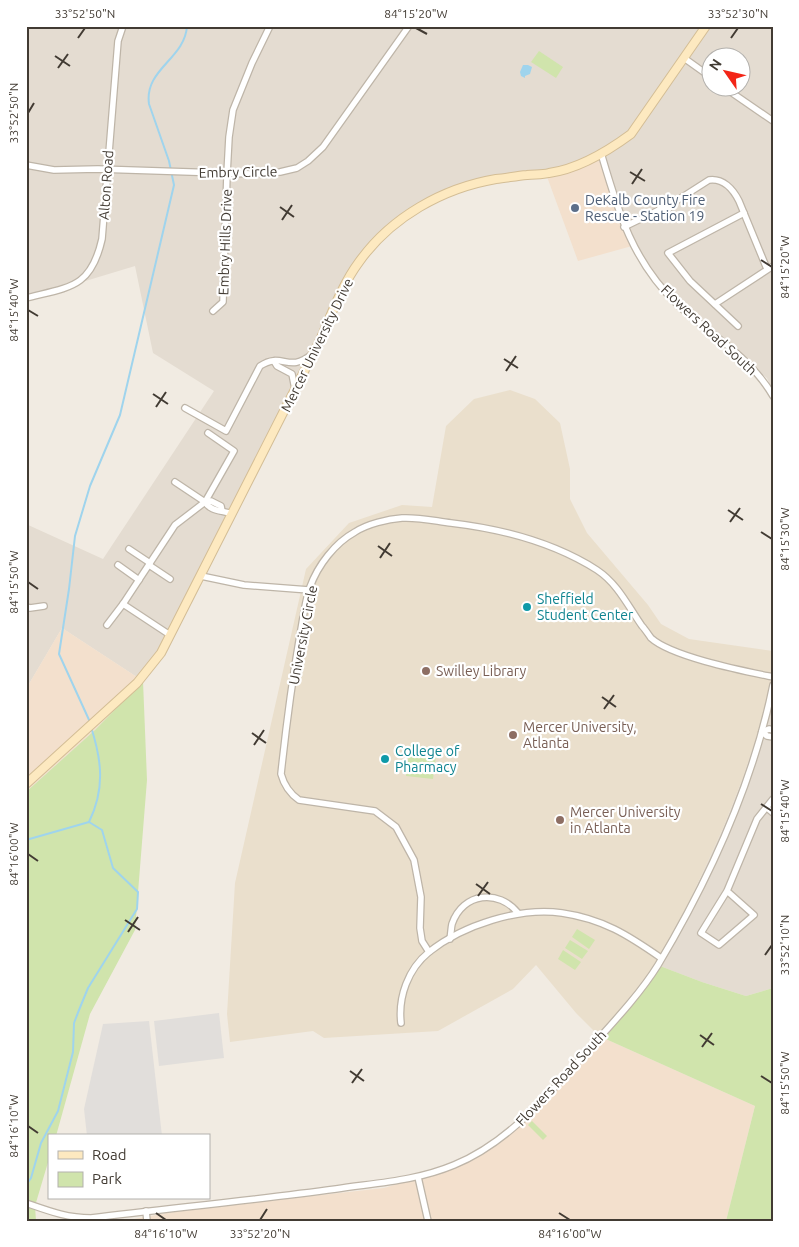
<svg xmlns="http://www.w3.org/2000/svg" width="799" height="1247" font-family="Ubuntu,sans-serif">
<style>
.residential{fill:#e4dcd1;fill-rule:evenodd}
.commercial{fill:#f3e0cd}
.education{fill:#eadfcc}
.green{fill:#d0e4ac}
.parking{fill:#e1dedb}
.water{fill:#9fd4ed}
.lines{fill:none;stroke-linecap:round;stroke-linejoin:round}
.stream{stroke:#9fd4ed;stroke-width:2}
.street-casing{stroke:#beb5a8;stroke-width:8}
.secondary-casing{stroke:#d3bd95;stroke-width:10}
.street{stroke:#fff;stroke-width:5.5}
.secondary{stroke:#fde9c0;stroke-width:8}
.ticks{fill:none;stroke:#423b33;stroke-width:2}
.service-dot{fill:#5c6f8a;stroke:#fff;stroke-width:2}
.culture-dot{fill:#0f9aa8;stroke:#fff;stroke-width:2}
.education-dot{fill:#8d6e63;stroke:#fff;stroke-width:2}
.labels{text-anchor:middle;stroke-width:4.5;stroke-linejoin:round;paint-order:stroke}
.street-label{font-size:14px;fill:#423b33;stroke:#fff}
.service-label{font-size:14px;fill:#4e5e75;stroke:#fff;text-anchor:start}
.culture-label{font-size:14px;fill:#0d838f;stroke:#fff;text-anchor:start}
.education-label{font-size:14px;fill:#785e54;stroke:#fff;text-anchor:start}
.neatline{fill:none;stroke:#423b33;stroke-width:2}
.ticks-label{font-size:12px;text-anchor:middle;fill:#423b33}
</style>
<rect width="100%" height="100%" fill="#f1ebe2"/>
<!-- residential -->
<g class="residential">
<path d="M26 26H773V392L767 378 714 338 677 304 632 246 613 204 602 153 546 174 500 180 459 191 427 204 379 235 345 284 166 640 143 681 62 628 26 689V524L103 559 214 391 153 353 135 266 26 299ZM712 58H742V88H712Z"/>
<path d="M773 687V988L746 996 702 982 660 966 724 826 744 775Z"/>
</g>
<!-- commercial -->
<g class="commercial">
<path d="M602 153 613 204 632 246 578 261 546 174Z"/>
<path d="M62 628 143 681 95 730 26 792V689Z"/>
<path d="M599 1036 755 1106 726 1221H123L178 1211 384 1188 438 1172 505 1138Z"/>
</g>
<!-- education -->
<path class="education" d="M510 390 535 399 560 423 570 469V499L587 533 648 605 661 624 689 639 773 651V678L770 695 744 775 724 826 660 966 599 1036 576 1013 536 965 513 989 438 1031 324 1038 313 1031 230 1042 227 1014 235 883 306 569 349 523 402 505 432 507 446 426 474 399Z"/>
<!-- green -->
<g class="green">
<path d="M539 51 563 67 556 78 531 62Z"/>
<path d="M143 681 147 780 135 930 90 1014 56 1136H49V1159L35 1206 36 1221H26V792L95 730Z"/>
<path d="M410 745 437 748 433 779 406 776Z"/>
<path d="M577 929 595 940 589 949 572 937Z"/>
<path d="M570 940 588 951 582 959 565 948Z"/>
<path d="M563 950 581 962 575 970 558 959Z"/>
<path d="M660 966 702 982 746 996 773 988V1221H726L755 1106 599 1036Z"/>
<path d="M532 1121 547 1136 543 1140 528 1125Z"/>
</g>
<!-- parking -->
<g class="parking">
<path d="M219 1013 224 1058 159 1066 154 1021Z"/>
<path d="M149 1021 162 1136H87L84 1109 103 1024Z"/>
</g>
<!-- water -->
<path class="water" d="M523 65H528L532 67 530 74 525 76V78L521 76 520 72Z"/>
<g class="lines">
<!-- stream -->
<g class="stream">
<path d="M90 722 59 654 69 589 75 536 90 486 120 415 174 185 169 161 149 104C144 69 185 59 187 26"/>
<path d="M89 822C105 789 102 761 91 727"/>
<path d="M26 840 89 822 102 830 113 868 138 892 137 909 88 988 79 1010 74 1023 73 1052 58 1111 41 1143 31 1178 26 1185"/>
<path d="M773 1188V1189"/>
</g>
<defs>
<g id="street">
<path d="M684 58 712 78"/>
<path d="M725 88 773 121"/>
<path d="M601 153C618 211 632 261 677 304 710 335 750 356 773 396"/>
<path d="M26 165 54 170 98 169 252 174 280 172 297 168 308 161 323 147 409 26"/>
<path d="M659 210 661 207 670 202 673 203"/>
<path d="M624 227 659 210 663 211 672 207 673 203 709 180C723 178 733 189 739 201L767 269"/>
<path d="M26 298C70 287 91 288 102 239L118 41 123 26"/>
<path d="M715 304 773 266"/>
<path d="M213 311 223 302 227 174 229 137 233 110 252 63 270 26"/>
<path d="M738 326 690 281 668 253 744 213"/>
<path d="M274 361 277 366 292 374 295 389"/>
<path d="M185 408 226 431 260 366C283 351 288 374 312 354"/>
<path d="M175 482 205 502C211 512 222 510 232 514"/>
<path d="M205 502 211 501 221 506 222 511"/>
<path d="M129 549 150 563"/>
<path d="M118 565 139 580"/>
<path d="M149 565 170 579"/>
<path d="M201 576 244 585 309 590"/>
<path d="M123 604 170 635"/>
<path d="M26 607 30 608 44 606"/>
<path d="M107 625 123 604 175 525 205 502 234 451 208 433"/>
<path d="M762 732 767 736 773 737"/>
<path d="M762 732 769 729 773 730"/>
<path d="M767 808 773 813"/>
<path d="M727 891 754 915 719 945 701 933 727 891 757 819 773 799"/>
<path d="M450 939C451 934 451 928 452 924 463 892 499 889 518 913"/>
<path d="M429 952 422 941 420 928 421 897 414 860 396 827 375 811 299 800C289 793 284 785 281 774 286 727 292 681 300 635 303 619 305 601 310 587 318 565 335 543 355 532 367 524 388 519 402 518 418 517 435 521 451 523 502 529 553 542 597 570 618 584 628 606 642 626 645 629 648 634 651 638 672 657 744 671 773 677"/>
<path d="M401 1023C398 997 408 969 429 952 463 925 519 907 562 913 603 919 628 935 661 958"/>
<path d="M418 1177 428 1221"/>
<path d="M26 1203C49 1211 67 1218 91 1218 173 1208 254 1200 336 1189 375 1183 416 1181 454 1165 503 1145 540 1104 575 1065 602 1034 637 999 658 965 710 878 753 784 773 685"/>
<path d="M146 1211 147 1221"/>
</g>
<path id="secondary" d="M26 784 137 683 161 653 320 340C332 313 342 285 359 262 391 217 443 188 496 179 506 178 516 176 527 175 534 174 542 175 549 173 578 169 608 151 631 134L706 26"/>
</defs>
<!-- street casing -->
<use href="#street" class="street-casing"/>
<!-- secondary casing -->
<use href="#secondary" class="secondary-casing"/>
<!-- street -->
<use href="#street" class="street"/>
<!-- secondary -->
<use href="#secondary" class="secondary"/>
</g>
<!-- ticks -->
<path class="ticks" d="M416 28 427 34M78 38 85 28M731 38 738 28M55 56 70 66M58 68 68 54M28 113 34 103M630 172 645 181M632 184 642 169M280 207 294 217M282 220 292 205M761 260 772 267M28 310 38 316M504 359 518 368M506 371 516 356M153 394 168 404M156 407 166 392M728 510 743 520M730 522 740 508M761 532 772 539M378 546 392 556M380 558 390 543M28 582 38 589M602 697 616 707M604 709 614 695M252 733 266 743M254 745 264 730M761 804 772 811M28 854 38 861M476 884 490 894M478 896 488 882M125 920 140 930M128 932 138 917M765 955 772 945M700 1035 714 1045M702 1047 712 1033M350 1071 364 1081M761 1076 772 1083M352 1083 362 1069M28 1126 38 1133M156 1213 166 1220M559 1213 570 1220M260 1220 267 1209"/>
<!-- markers -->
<circle class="service-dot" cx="575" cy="208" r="5"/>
<g class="culture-dot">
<circle cx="527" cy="607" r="5"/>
<circle cx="385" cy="759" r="5"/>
</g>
<g class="education-dot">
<circle cx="426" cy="671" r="5"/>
<circle cx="513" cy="735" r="5"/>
<circle cx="560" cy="820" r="5"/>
</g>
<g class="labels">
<!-- street labels -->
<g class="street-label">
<text transform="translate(238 172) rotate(-1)" y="5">Embry Circle</text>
<text transform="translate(106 185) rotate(-86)" y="5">Alton Road</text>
<text transform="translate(225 242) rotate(-88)" y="5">Embry Hills Drive</text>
<text transform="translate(709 330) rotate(43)" y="5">Flowers Road South</text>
<text transform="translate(317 345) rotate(-64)" y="5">Mercer University Drive</text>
<text transform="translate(303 635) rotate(-79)" y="5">University Circle</text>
<text transform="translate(561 1078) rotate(-47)" y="5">Flowers Road South</text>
</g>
<!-- service labels -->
<g class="service-label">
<text x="585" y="205">DeKalb County Fire<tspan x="585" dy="16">Rescue - Station 19</tspan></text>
</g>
<!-- culture labels -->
<g class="culture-label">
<text x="537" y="604">Sheffield<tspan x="537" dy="16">Student Center</tspan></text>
<text x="395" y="756">College of<tspan x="395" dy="16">Pharmacy</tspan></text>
</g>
<!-- education labels -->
<g class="education-label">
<text x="436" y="676">Swilley Library</text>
<text x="523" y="732">Mercer University,<tspan x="523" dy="16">Atlanta</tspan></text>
<text x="570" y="817">Mercer University<tspan x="570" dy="16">in Atlanta</tspan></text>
</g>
</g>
<!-- border -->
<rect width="799" height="1247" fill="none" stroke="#ffffff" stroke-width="55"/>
<!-- legend -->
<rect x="48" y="1134" width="162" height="65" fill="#ffffff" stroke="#b3b1ad"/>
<rect x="58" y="1151" width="25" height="8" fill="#fde9c0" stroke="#b3b1ad"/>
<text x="92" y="1160" font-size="15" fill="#423b33">Road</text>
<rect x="58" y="1172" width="25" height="15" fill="#d0e4ac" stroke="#b3b1ad"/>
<text x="92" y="1184" font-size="15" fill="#423b33">Park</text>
<!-- north arrow -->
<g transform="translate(726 72) rotate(304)"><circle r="24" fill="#ffffff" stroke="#b3b1ad"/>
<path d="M0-4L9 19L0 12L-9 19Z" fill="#f32517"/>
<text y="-8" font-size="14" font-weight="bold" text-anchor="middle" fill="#423b33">N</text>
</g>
<rect x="28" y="28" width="744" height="1192" class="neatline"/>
<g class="ticks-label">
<text x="85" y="18">33°52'50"N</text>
<text x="416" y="18">84°15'20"W</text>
<text x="738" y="18">33°52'30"N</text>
<text transform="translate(14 113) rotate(-90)" y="4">33°52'50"N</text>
<text transform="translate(785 267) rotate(-90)" y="4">84°15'20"W</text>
<text transform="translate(14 310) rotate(-90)" y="4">84°15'40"W</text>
<text transform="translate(785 539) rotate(-90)" y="4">84°15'30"W</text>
<text transform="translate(14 582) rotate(-90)" y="4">84°15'50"W</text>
<text transform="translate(785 811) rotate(-90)" y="4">84°15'40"W</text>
<text transform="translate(14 854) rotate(-90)" y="4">84°16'00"W</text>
<text transform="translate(785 945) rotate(-90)" y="4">33°52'10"N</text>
<text transform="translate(785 1083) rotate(-90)" y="4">84°15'50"W</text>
<text transform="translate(14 1126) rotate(-90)" y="4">84°16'10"W</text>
<text x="166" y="1238">84°16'10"W</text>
<text x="260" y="1238">33°52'20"N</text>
<text x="570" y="1238">84°16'00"W</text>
</g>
</svg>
